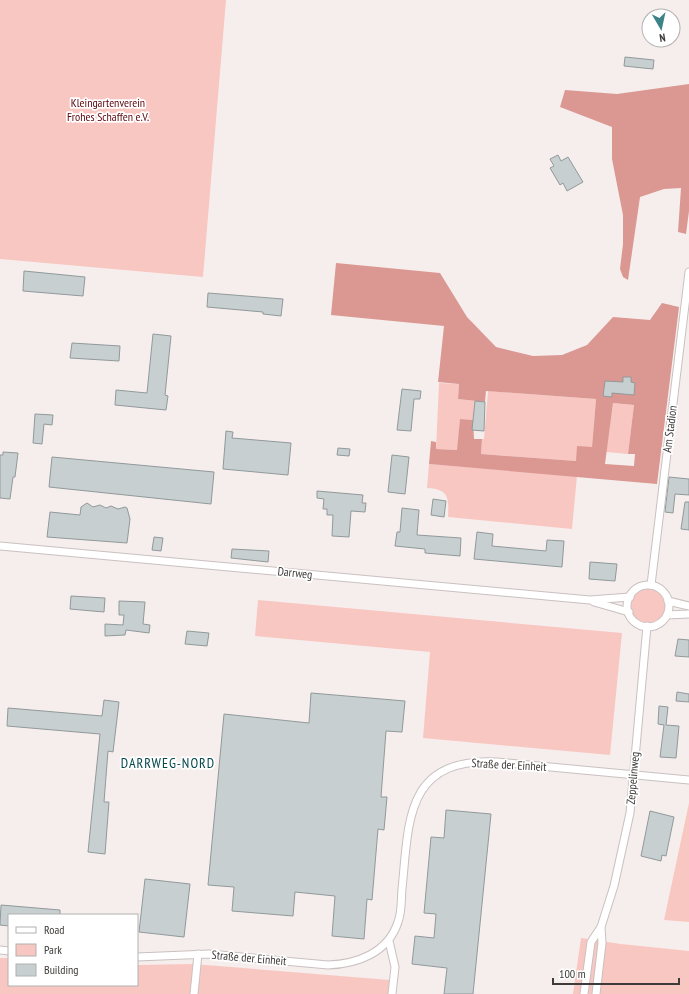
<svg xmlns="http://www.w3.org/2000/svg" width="689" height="994" font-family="'PT Sans Narrow',sans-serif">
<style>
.green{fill:#f9c7c2}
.forest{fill:#db9791;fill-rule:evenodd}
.building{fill:#c7cfd0;stroke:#91999a}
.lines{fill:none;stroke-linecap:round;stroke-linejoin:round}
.street-casing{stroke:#c9c1c0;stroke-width:9}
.street{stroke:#fff;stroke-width:7}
.labels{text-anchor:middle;stroke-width:3.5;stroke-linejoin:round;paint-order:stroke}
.park-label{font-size:12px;fill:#5a070e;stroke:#fff}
.street-label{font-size:12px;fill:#3e3b3a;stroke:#fff}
.quarter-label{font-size:14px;letter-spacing:1px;fill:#03464b;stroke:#fff}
</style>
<rect width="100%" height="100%" fill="#f6eeed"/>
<!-- green -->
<g class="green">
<path d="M0 0H226L203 277 0 259Z"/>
<path d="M439 383 459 384 458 399 475 401 473 420 460 419 458 450 436 449Z"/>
<path d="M488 391 596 399 592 447 576 461 481 454 482 439H484Z"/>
<path d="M613 403 634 405 628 454 606 452Z"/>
<path d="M429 464 577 476 572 529 448 517C449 498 449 489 427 488Z"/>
<circle cx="648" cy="606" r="17"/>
<path d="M258 600 622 633 610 755 423 738 430 652 255 636Z"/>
<path d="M689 803V922L664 920Z"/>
<path d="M581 938 621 944 689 951V994H573Z"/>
<path d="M0 958H9V985H137V965L193 964 390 980 389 994H0Z"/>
</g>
<!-- forest -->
<g class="forest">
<path d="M689 84V211L686 234 678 232 681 188 664 189 640 197 628 280 623 277 620 269 623 244V215L612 159V127L560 107 565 90 617 94Z"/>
<path d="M336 263 440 273 467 317 496 347 533 356 562 355 587 345 613 317 650 320 662 303 679 307 657 484 429 464 431 441 436 442V449L457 450 460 419 473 420 474 439H482L481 454 576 461 577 446 592 447 596 399 486 391 485 402 458 399 459 384 438 382 444 326 331 315ZM613 403 634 405 628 454H635L634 466 605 464Z"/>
</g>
<!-- building -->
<g class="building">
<path d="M625 57 654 60 653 69 624 66Z"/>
<path d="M558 155 561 161 568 157 583 182 567 191 563 183 560 185 550 168 554 166 550 159Z"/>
<path d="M24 271 85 277 83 296 23 291Z"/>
<path d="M208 293 283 299 281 316 263 314V312L207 307Z"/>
<path d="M153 334 171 336 165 395 168 396 166 410 115 405 116 390 147 393Z"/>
<path d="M72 343 120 346 119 361 70 358Z"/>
<path d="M623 377H631V382L635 383 634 395 612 393V397L603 396 605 381 623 382Z"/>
<path d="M402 389 421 391 420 399H414L411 431 397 430Z"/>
<path d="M475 401 485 402 484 431 472 430Z"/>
<path d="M35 414 53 415 52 425 44 424 42 444 33 443Z"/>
<path d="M226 431 233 432 232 438 291 443 288 475 223 469Z"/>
<path d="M338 448 350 449 349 456 337 455Z"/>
<path d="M3 452 18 453 15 477H13L10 499 0 498V455H3Z"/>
<path d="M392 455 409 457 405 494 388 492Z"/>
<path d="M52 457 214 472 211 504 49 487Z"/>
<path d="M669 477 689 479V495L675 494 673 513 665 512Z"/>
<path d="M317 491 363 495 362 503H366L365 512 351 511 349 537 332 536 333 515H327V509H323L324 499 317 498Z"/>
<path d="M433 499 446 501 444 517 431 515Z"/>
<path d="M685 502H689V530L681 529Z"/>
<path d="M87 503 93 507 100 505 106 508 111 506 118 509 125 507 127 508 130 519 127 543 47 537 50 512 80 515 81 507Z"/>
<path d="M402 508 419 510 417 535 461 538 460 556 425 553V549L395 546 397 532H400Z"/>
<path d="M477 532 493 534 492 546 546 551 547 540 564 541 562 567 474 559Z"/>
<path d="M154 537 163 538 161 551 152 550Z"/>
<path d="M232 549 269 551 268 562 231 558Z"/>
<path d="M590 562 617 564 615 581 589 579Z"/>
<path d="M71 596 105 598 104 612 70 609Z"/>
<path d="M119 601 145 602 143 624 150 625 149 633 126 630 125 635 105 636V624L123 625 124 615H119Z"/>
<path d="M187 631 209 633 207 646 185 644Z"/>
<path d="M678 639 689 640V657L675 656Z"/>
<path d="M677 692 689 694V702L676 701Z"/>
<path d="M311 693 405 701 402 732 386 731 381 797H387L384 830 378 829 372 900 367 899 364 939 332 936 335 896 295 892 293 916 232 911 234 887 208 885 224 714 309 723Z"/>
<path d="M104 700 119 702 113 752 108 751 104 802H109L105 854 88 852 100 734 7 726 8 708 102 716Z"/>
<path d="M659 706 668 707 666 725 679 726 676 758 660 757 664 725 658 724Z"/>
<path d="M446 810 491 814 473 994H444L447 968 412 964 415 936 434 938 436 914 424 913 431 837 444 838Z"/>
<path d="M650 811 674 817 666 856 662 855 661 861 641 856Z"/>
<path d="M145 879 190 884 184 937 139 932Z"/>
<path d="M1 905 60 910V915H9V926L0 925Z"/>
</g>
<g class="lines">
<defs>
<g id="street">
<path d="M0 546 590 600 630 597"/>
<path d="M651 585 689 272"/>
<circle cx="648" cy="606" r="21"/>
<path d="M668 601 689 606"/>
<path d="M594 602 629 612"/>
<path d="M667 615 689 614"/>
<path d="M389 941 395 967 392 994"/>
<path d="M0 950 9 951"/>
<path d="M137 957 209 954 328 965C357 964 388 953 398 922 402 912 401 900 402 889 409 821 405 757 497 762L689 780"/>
<path d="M194 994 198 954"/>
<path d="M584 994 591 942 601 927 614 886 630 813 647 626"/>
<path d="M596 994 602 943 601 927"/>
</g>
</defs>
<!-- street casing -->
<use href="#street" class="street-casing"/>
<!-- street -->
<use href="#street" class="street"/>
</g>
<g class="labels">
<!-- park labels -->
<g class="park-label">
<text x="108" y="107">Kleingartenverein<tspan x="108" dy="14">Frohes Schaffen e.V.</tspan></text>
</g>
<!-- street labels -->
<g class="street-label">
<text transform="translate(670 429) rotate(-83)" y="4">Am Stadion</text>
<text transform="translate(295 573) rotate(6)" y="4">Darrweg</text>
<text transform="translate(509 765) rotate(3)" y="4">Straße der Einheit</text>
<text transform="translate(633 778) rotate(-85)" y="4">Zeppelinweg</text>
<text transform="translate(249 958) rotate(5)" y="4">Straße der Einheit</text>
</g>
<!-- quarter labels -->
<g class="quarter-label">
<text x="168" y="768">DARRWEG-NORD</text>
</g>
</g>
<!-- legend -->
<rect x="8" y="914" width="130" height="72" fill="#ffffff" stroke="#b2b1b0"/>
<rect x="16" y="927" width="20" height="6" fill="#ffffff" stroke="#b2b1b0"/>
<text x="44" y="934" font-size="12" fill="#3e3b3a">Road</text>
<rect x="16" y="944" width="20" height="12" fill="#f9c7c2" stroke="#b2b1b0"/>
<text x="44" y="954" font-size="12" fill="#3e3b3a">Park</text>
<rect x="16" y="964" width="20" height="12" fill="#c7cfd0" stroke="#b2b1b0"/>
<text x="44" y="974" font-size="12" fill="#3e3b3a">Building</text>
<!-- north arrow -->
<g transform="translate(661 28) rotate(171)"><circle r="19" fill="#ffffff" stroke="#b2b1b0"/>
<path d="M0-3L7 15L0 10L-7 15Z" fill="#3b8389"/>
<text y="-6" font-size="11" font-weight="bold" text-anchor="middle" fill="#3e3b3a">N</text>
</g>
<!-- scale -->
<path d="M553 978v6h126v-6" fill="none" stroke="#3e3b3a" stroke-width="2"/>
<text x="559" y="978" font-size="12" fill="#3e3b3a" stroke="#ffffff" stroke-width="3" paint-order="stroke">100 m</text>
</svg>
